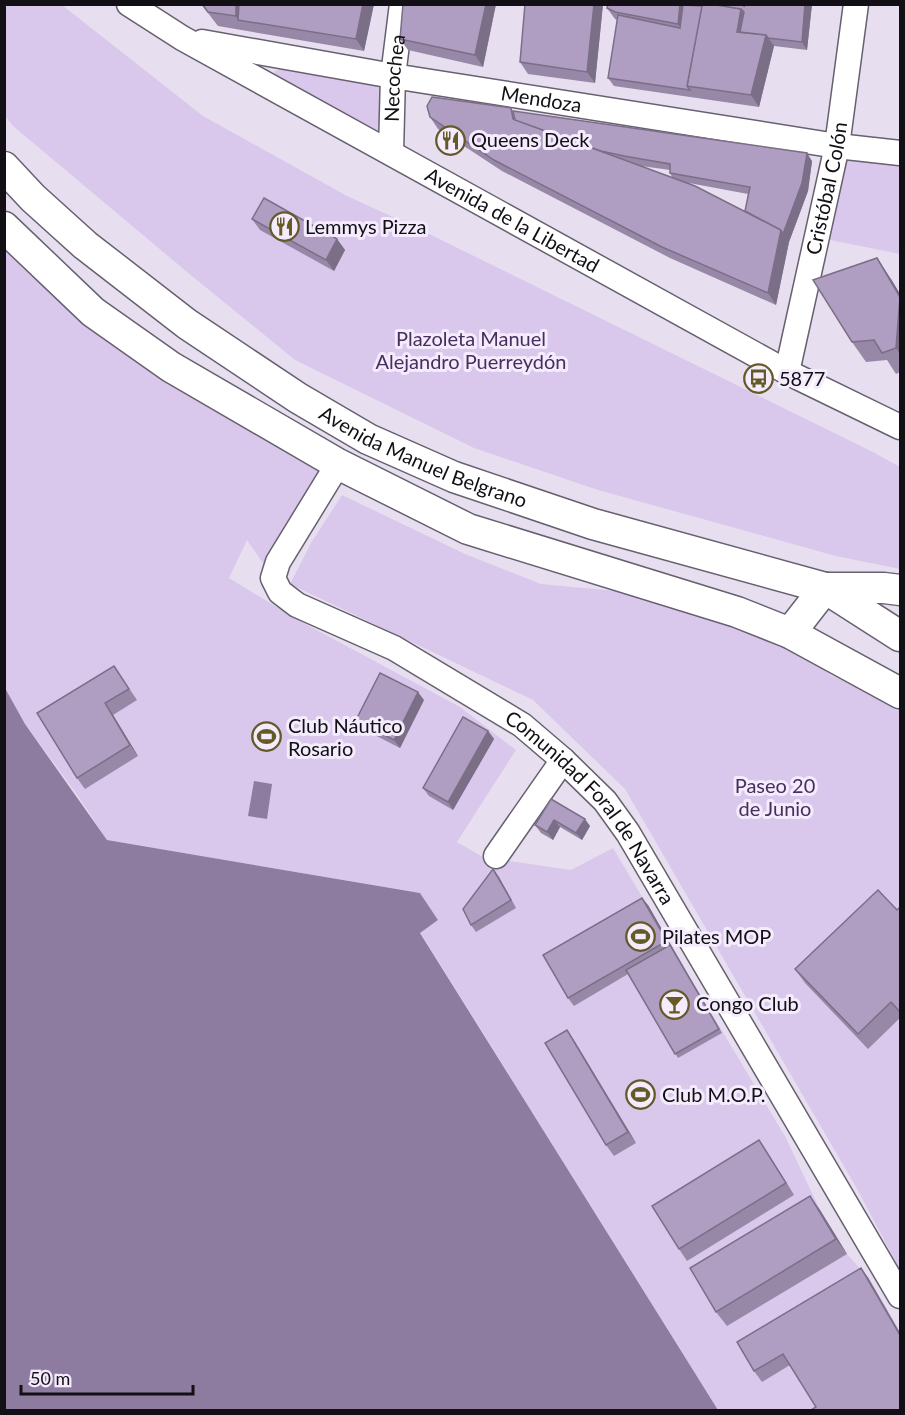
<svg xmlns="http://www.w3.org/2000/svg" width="905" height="1415" font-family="Lato,sans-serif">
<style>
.green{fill:#d9c8ec}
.water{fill:#8d7c9f}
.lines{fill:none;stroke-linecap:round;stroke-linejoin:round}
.minor-casing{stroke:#67606f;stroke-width:27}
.major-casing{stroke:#67606f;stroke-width:33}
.minor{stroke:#fff;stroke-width:24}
.major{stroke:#fff;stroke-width:30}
.wall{fill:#9788a7;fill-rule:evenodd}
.shaded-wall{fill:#7b6f88}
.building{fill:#b09ec2;stroke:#7b6f88;stroke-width:1.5}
.labels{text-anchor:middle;stroke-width:6;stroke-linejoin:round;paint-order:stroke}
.street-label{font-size:20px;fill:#120f15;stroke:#f4ecfd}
.poi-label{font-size:20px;fill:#120f15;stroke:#f4ecfd;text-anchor:start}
.park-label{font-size:20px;fill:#472e5d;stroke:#f4ecfd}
</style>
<rect width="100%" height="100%" fill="#e7dff0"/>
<!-- green -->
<g class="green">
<path d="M4 5H62L203 116 347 196 419 229 873 452 900 467V569L836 556 598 490 474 448 295 360 187 272 13 126 5 116Z"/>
<path d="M280 69 381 83V130H377L278 78 274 72Z"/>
<path d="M847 158 900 166V254L830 240Z"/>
<path d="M4 227 93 312 338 464 273 578 247 540 229 578 298 620 460 707 516 750 457 842 483 857 489 851 502 860 571 870 613 848 786 1138 820 1210 847 1254 869 1279 900 1331V1375L838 1410H718L420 932 438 920 420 893 107 840 78 796 25 724 5 688Z"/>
<path d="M342 495 465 554 541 584 627 592 699 607 749 633 806 653 830 675 893 703 900 708V1270L856 1187 625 789 533 700 290 584 311 543Z"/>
</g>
<!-- water -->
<g class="water">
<path d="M5 688 25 724 107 840 420 893 438 920 420 933 718 1410H5Z"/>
<path d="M254 781 272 784 267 819 248 816Z"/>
</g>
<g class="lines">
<defs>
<g id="minor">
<path id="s1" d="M129 4 182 38 787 372 900 427"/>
<path id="s2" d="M202 42 393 76 837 146 900 153"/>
<path id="s3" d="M391 152 393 76 402 4"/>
<path id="s4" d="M787 372 837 146 856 4"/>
<path id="s5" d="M338 464 278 562 273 578 280 592 297 605 394 648 522 725 563 760 605 801 628 833 900 1296"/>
<path d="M496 856 563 760"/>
</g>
<g id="major">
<path id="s6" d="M4 167 33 198 85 245 187 324 298 398 368 439 454 477 593 524 825 588 900 636"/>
<path d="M4 227 93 312 171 367 338 464 468 529 737 612 790 633 900 693"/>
<path d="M825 588H884L900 590"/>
<path d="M790 633 825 588"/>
</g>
</defs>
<!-- minor casing -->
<use href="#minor" class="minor-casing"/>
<!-- major casing -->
<use href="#major" class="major-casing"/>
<!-- minor -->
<use href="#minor" class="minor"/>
<!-- major -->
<use href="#major" class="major"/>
</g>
<!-- wall -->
<g class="wall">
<path d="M201 4H374L364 51 218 26Z"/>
<path d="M403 4H496L483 67 408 50 400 39Z"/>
<path d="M603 4 595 83 528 74 520 62Z"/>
<path d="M608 4H812L807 50 774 46 759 107 614 86 608 78 617 20 615 19 607 8Z"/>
<path d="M513 111 812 161 808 191 789 242 776 305 670 258 502 171 438 129 430 117ZM641 166 670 170V173L672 177ZM689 183 748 194 745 211Z"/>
<path d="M252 219 337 239 345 250 334 271 260 230Z"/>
<path d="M891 279 900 294V372L896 374 887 360 866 362 852 342Z"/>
<path d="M114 666 137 700 113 715 138 756 85 789 77 778Z"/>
<path d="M424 700 400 748 361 728 356 720Z"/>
<path d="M488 731 494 739 453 810 429 796 423 788Z"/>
<path d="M551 799 590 826 582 840 560 827 553 840 541 833 535 825Z"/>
<path d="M493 869 516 908 476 932 471 925Z"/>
<path d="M648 905 722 1033 678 1058 628 974 574 1006 568 998Z"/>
<path d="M900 907V1018L868 1049 805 983 795 969 897 910Z"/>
<path d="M567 1030 575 1042 636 1143 614 1156 606 1145Z"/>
<path d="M759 1140 794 1195 687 1261 679 1249Z"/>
<path d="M810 1196 820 1210 847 1254 727 1326 716 1312Z"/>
<path d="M861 1268 869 1279 790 1365 762 1382 754 1371Z"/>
</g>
<!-- shaded-wall -->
<g class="shaded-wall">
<path d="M236 4H247L238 20 236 16Z"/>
<path d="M363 4H374L364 51 356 39Z"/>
<path d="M486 4H496L483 67 475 55Z"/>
<path d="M594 4H603L595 83 587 72Z"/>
<path d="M680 4H683L686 35 678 24Z"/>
<path d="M805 4H812L807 50 802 42Z"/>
<path d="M741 9 749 20 746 36 737 32Z"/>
<path d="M766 35 774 46 759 107 751 95Z"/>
<path d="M807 153 812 161 808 191 789 242 776 305 768 293 781 230Z"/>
<path d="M337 239 345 250 334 271 326 260Z"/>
<path d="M877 258 891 279 900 294V354L896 348Z"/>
<path d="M418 692 424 700 400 748 394 740Z"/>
<path d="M105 703 113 715 138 756 130 745Z"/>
<path d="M488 731 494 739 453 810 448 802Z"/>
<path d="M585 819 590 826 582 840 576 833Z"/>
<path d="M554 820 560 827 553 840 547 832Z"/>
<path d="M493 869 499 877 516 908 511 900Z"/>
<path d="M642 898 648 905 673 949 667 941Z"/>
<path d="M567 1030 575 1042 636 1143 628 1132Z"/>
<path d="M759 1140 767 1152 794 1195 786 1183Z"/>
<path d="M810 1196 820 1210 847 1254 836 1239Z"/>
<path d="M861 1268 869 1279 900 1333V1335Z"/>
</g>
<!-- building -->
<g class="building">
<path d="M202 4H236V16L208 12Z"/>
<path d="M239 4H363L356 39 238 20Z"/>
<path d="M403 4H486L475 55 400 39Z"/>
<path d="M525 4H594L587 72 520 62Z"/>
<path d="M608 4H680L678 24 615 12 607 8Z"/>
<path d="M702 4H715L741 9 737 32 766 35 751 95 687 86Z"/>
<path d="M717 4H744V7L745 4H805L802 42 768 38 766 35 740 32 744 12 741 9 717 5Z"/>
<path d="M683 5 702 6 687 86 690 90 608 78 618 15 680 28Z"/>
<path d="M432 97 511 108 513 119 695 186 781 230 768 293 662 247 494 160 430 117 427 106Z"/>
<path d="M513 111 807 153 802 183 783 234 781 230 745 211 750 187 670 173V164L624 156 601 151 515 120Z"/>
<path d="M264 198 337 239 326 260 252 219Z"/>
<path d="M877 258 900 297 896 348 882 353 874 340 852 342 813 280Z"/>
<path d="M114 666 129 689 105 703 130 745 77 778 37 713Z"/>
<path d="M380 673 418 692 394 740 356 720Z"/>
<path d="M463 717 488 731 448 802 423 788Z"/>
<path d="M551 799 585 819 576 833 554 820 547 832 535 825Z"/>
<path d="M493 869 511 900 471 925 463 909Z"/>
<path d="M878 890 897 910 900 907V1012L891 1002 858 1034 795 969Z"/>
<path d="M642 898 667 941 568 998 543 955Z"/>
<path d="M670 945 719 1029 675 1054 626 970Z"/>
<path d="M567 1030 628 1132 606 1145 545 1043Z"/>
<path d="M759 1140 786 1183 679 1249 652 1206Z"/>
<path d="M810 1196 836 1239 716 1312 690 1268Z"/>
<path d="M861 1268 900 1335V1410H811L816 1407 783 1354 754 1371 737 1342Z"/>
</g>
<!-- icons -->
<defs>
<symbol id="restaurant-ring" viewBox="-11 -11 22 22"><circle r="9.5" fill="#f4ecfd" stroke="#655926" stroke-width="1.5"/><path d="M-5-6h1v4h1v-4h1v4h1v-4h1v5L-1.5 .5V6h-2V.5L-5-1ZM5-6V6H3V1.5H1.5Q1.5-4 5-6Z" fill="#655926"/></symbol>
<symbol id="bus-ring" viewBox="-11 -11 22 22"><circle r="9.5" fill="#f4ecfd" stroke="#655926" stroke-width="1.5"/><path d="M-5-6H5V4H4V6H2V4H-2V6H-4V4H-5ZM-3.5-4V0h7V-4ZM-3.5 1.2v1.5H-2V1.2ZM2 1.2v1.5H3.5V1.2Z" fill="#655926"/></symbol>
<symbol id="stadium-ring" viewBox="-11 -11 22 22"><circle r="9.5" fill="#f4ecfd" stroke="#655926" stroke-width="1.5"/><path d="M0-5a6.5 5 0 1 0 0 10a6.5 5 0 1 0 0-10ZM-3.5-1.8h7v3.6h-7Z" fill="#655926"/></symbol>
<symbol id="bar-ring" viewBox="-11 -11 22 22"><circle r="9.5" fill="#f4ecfd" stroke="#655926" stroke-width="1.5"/><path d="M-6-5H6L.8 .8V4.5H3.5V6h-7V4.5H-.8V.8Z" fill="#655926"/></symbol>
</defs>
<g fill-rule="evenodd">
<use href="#restaurant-ring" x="434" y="124" width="33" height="33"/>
<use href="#restaurant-ring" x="268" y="210" width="33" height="33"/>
<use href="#bus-ring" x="742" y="362" width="33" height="33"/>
<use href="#stadium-ring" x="250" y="720" width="33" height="33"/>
<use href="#stadium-ring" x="624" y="920" width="33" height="33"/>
<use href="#bar-ring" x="658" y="988" width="33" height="33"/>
<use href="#stadium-ring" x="624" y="1078" width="33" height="33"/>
</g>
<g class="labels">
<!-- street labels -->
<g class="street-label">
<text dy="7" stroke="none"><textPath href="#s3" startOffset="74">Necochea</textPath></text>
<text dy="7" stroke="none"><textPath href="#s2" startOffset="344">Mendoza</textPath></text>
<text dy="7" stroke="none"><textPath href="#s4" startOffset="188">Cristóbal Colón</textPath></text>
<text dy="7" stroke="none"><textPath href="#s1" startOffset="440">Avenida de la Libertad</textPath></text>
<text dy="7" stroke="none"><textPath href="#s6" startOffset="514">Avenida Manuel Belgrano</textPath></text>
<text dy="7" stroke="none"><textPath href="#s5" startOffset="532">Comunidad Foral de Navarra</textPath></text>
</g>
<!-- poi labels -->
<g class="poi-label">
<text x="471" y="147">Queens Deck</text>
<text x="305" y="234">Lemmys Pizza</text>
<text x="779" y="386">5877</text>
<text x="288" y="733">Club Náutico<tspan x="288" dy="23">Rosario</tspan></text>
<text x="662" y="944">Pilates MOP</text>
<text x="696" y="1011">Congo Club</text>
<text x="662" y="1102">Club M.O.P.</text>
</g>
<!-- park labels -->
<g class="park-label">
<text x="471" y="346">Plazoleta Manuel<tspan x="471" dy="23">Alejandro Puerreydón</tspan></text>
<text x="775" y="793">Paseo 20<tspan x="775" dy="23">de Junio</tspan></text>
</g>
</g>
<!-- border -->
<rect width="905" height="1415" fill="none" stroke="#120f15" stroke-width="12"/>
<!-- scale -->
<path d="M21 1385v9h172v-9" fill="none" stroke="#120f15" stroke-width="3"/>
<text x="30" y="1385" font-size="18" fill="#120f15" stroke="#f4ecfd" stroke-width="4.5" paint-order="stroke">50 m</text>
</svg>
